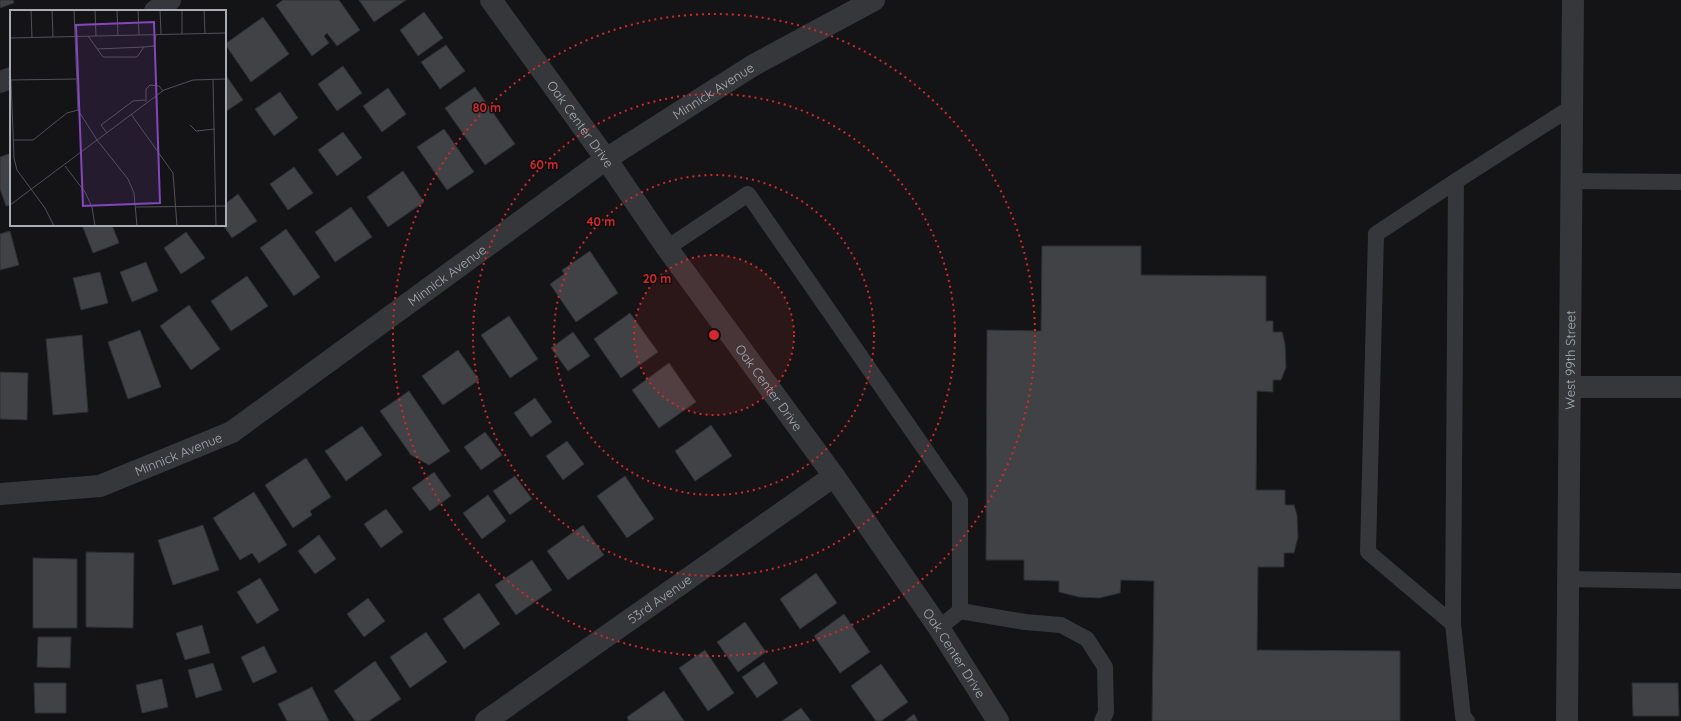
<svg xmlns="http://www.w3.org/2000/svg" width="1681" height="721" font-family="Quicksand,sans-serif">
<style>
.building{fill:#404246;stroke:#2e2f32}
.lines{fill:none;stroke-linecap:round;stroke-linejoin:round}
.service{stroke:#35373b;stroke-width:16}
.minor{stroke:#35373b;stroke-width:22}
.tertiary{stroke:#35373b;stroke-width:22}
.ring{fill:none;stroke:#d62828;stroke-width:2;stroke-dasharray:2 4}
.labels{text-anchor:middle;stroke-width:3;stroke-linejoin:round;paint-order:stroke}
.street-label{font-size:13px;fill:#a6adb6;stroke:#0f0f11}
.inset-road{fill:none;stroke:#4e5156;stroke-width:1}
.view{fill:#8446bd;fill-opacity:0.15;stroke:#8446bd;stroke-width:2}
.inset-edge{fill:none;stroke:#a6adb6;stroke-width:2}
.centre{fill:#d62828;stroke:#0f0f11;stroke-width:2}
.ring-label{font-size:12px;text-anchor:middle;font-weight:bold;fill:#d62828;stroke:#0f0f11;stroke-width:3;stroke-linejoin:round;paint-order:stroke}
</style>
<rect width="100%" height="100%" fill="#141416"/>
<!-- building -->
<g class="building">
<path d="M0 0H13L14 3 0 8Z"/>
<path d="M283 0H339L360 30 337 46 327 33 324 36 329 43 312 56 276 5Z"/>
<path d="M359 0H406L374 22Z"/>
<path d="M424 12 443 38 418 56 400 30Z"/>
<path d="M263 17 289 54 251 82 225 44Z"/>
<path d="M446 45 465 71 440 89 421 62Z"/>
<path d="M343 66 362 93 337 111 318 84Z"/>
<path d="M225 74 243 100 225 112Z"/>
<path d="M475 87 515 144 485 165 445 108Z"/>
<path d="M388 88 406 114 382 132 363 106Z"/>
<path d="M280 92 298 118 274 136 255 109Z"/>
<path d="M444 129 474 172 447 190 417 147Z"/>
<path d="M343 132 362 158 337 176 318 150Z"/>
<path d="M11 153V205L6 206 0 189V157Z"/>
<path d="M294 167 313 193 288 210 270 184Z"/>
<path d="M403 171 424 202 388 227 367 197Z"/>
<path d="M238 194 257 221 232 238 223 225H225V204Z"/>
<path d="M351 207 372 237 335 262 315 232Z"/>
<path d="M82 225H112L119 243 93 253Z"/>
<path d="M286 229 320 277 294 296 260 248Z"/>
<path d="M10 231 19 265 0 270V234Z"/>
<path d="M186 232 205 258 181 274 164 248Z"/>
<path d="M1042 246H1141V275L1266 276V321H1273V332H1282L1285 344 1286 367 1281 380H1273V392L1257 391 1256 490H1285V505H1294L1297 515 1298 537 1294 553H1284V567H1258L1257 650 1400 651V721H1152L1154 581 1121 580 1120 593 1099 598 1079 597 1059 592V581L1024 580V560H986L987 330 1041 331Z"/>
<path d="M590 251 618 293 576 322 550 284 564 274 562 270Z"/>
<path d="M146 262 158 291 132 302 120 272Z"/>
<path d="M100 272 108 303 81 310 73 278Z"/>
<path d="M247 276 268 306 231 331 211 301Z"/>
<path d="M189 305 220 349 191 370 160 326Z"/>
<path d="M630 313 658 352 621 378 594 339Z"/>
<path d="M509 316 538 359 510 378 481 335Z"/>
<path d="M140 330 161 387 128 399 108 342Z"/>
<path d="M573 332 590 356 568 371 551 348Z"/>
<path d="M82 335 88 412 53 415 46 339Z"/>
<path d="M458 350 479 380 443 405 422 376Z"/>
<path d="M669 363 696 402 659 428 632 390Z"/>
<path d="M0 372 28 373 27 420 0 419Z"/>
<path d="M409 391 450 451 429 465 411 455 380 411Z"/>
<path d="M535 398 552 422 531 437 514 413Z"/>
<path d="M711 425 732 456 695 481 675 451Z"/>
<path d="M362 426 382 455 346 481 325 451Z"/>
<path d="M485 432 502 455 481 470 464 447Z"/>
<path d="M567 441 584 464 563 480 546 456Z"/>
<path d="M306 458 331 497 310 511 312 515 293 528 265 485Z"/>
<path d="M434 472 451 496 430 511 412 488Z"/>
<path d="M515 476 532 499 510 515 493 491Z"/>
<path d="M625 476 654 519 627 538 597 496Z"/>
<path d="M254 492 287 545 259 563 252 553 240 560 213 518Z"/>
<path d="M488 495 506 521 482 539 463 513Z"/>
<path d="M386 509 403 532 381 548 364 524Z"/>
<path d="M203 525 219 570 173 585 158 540Z"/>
<path d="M583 525 604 555 568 580 547 551Z"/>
<path d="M319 535 336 559 315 574 298 551Z"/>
<path d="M86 552 134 553 133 628 86 627Z"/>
<path d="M33 558 77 559V628H33Z"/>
<path d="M532 560 552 590 516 615 495 585Z"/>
<path d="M816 573 837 603 800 629 780 599Z"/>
<path d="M260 578 279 610 257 624 237 592Z"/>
<path d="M479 593 500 624 464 649 443 619Z"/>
<path d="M368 598 385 621 364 637 347 614Z"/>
<path d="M844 614 870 652 840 673 814 636Z"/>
<path d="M745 622 766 652 738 672 717 642Z"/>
<path d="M202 625 210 653 185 660 176 633Z"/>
<path d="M426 632 447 662 410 688 390 657Z"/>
<path d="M38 637H71L70 668 37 667Z"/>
<path d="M264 646 277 672 253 683 241 657Z"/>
<path d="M705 650 734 693 708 711 679 668Z"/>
<path d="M375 661 401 699 369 721H355L334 691Z"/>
<path d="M764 662 778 683 757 698 742 677Z"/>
<path d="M213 663 222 690 196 698 188 670Z"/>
<path d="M881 664 908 702 881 721H876L851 686Z"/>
<path d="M162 679 168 707 142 713 136 685Z"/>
<path d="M34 683H66V713H35Z"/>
<path d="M1632 683H1678L1679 716H1633Z"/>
<path d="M312 687 329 721H287L278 704Z"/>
<path d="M664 691 684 721H629L627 717Z"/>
<path d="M801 708 811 721H782Z"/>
<path d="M914 714 918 721H905Z"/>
</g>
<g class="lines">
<!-- service -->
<g class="service">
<path d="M1571 181 1681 182"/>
<path d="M667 248 748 194 960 500V611"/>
<path d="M1568 579 1681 581"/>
<path d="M1453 624 1456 181"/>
<path d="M939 628 960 611 1025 622 1061 625 1087 639 1105 667 1106 712 1102 721"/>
<path d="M1467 721 1463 717 1453 624 1368 552 1376 234 1456 181 1572 107"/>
</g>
<!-- minor -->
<g class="minor">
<path id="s1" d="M491 0 606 159 667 248 834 476 939 628 998 721"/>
<path d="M155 11 170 0"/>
<path d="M0 82 11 78"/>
<path d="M1570 387H1681"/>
<path id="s2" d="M0 494 100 486 232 432 606 159 752 66 874 0"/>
<path id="s3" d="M486 721 834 476"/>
</g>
<!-- tertiary -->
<path class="tertiary" id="s4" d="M1567 721 1573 0"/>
</g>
<!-- distance rings -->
<circle cx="714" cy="335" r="80" fill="#d62828" fill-opacity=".12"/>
<g class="ring">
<circle cx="714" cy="335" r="80"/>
<circle cx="714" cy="335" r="160"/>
<circle cx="714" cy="335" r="241"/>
<circle cx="714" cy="335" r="321"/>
</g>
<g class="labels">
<!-- street labels -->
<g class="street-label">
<text dy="5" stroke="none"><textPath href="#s2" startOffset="833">Minnick Avenue</textPath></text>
<text dy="5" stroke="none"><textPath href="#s1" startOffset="153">Oak Center Drive</textPath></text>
<text dy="5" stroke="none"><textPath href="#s2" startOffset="509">Minnick Avenue</textPath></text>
<text dy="5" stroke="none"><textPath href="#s4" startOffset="361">West 99th Street</textPath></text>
<text dy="5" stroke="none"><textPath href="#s1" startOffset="477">Oak Center Drive</textPath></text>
<text dy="5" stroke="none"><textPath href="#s2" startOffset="185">Minnick Avenue</textPath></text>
<text dy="5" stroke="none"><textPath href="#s3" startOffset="212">53rd Avenue</textPath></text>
<text dy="5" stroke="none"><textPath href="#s1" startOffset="801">Oak Center Drive</textPath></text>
</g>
</g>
<!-- overview -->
<g transform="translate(10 10)">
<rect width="216" height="216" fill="#141416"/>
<path class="inset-road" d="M21 0 22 28M42 0 43 27M64 0 68 100 87 130 118 169 124 183 127 216M85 0 86 26M107 0 108 26M128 0 129 25M150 0 151 24M172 0V24M194 0 195 23M78 26 93 47H127L134 37 144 36 146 25M0 28 216 23M87 39 134 37M203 69 206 216M0 70 66 69M1 70 4 148 7 160 35 198 44 216M136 92V79L140 75 149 76 153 81M121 104 163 163 167 216M180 115 186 121 205 119M97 123 91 115 123 91 135 90M3 130H23L57 103 68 100M55 156 75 182 82 197 85 216M0 195 154 80 183 70 216 69M126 197 216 196"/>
<path class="view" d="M144 12 150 193 73 196 66 15Z"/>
<rect width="216" height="216" class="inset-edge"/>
</g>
<circle cx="714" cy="335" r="6" class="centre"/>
<g class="ring-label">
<text x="487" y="112">80 m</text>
<text x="544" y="169">60 m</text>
<text x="601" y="226">40 m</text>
<text x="657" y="283">20 m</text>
</g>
</svg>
